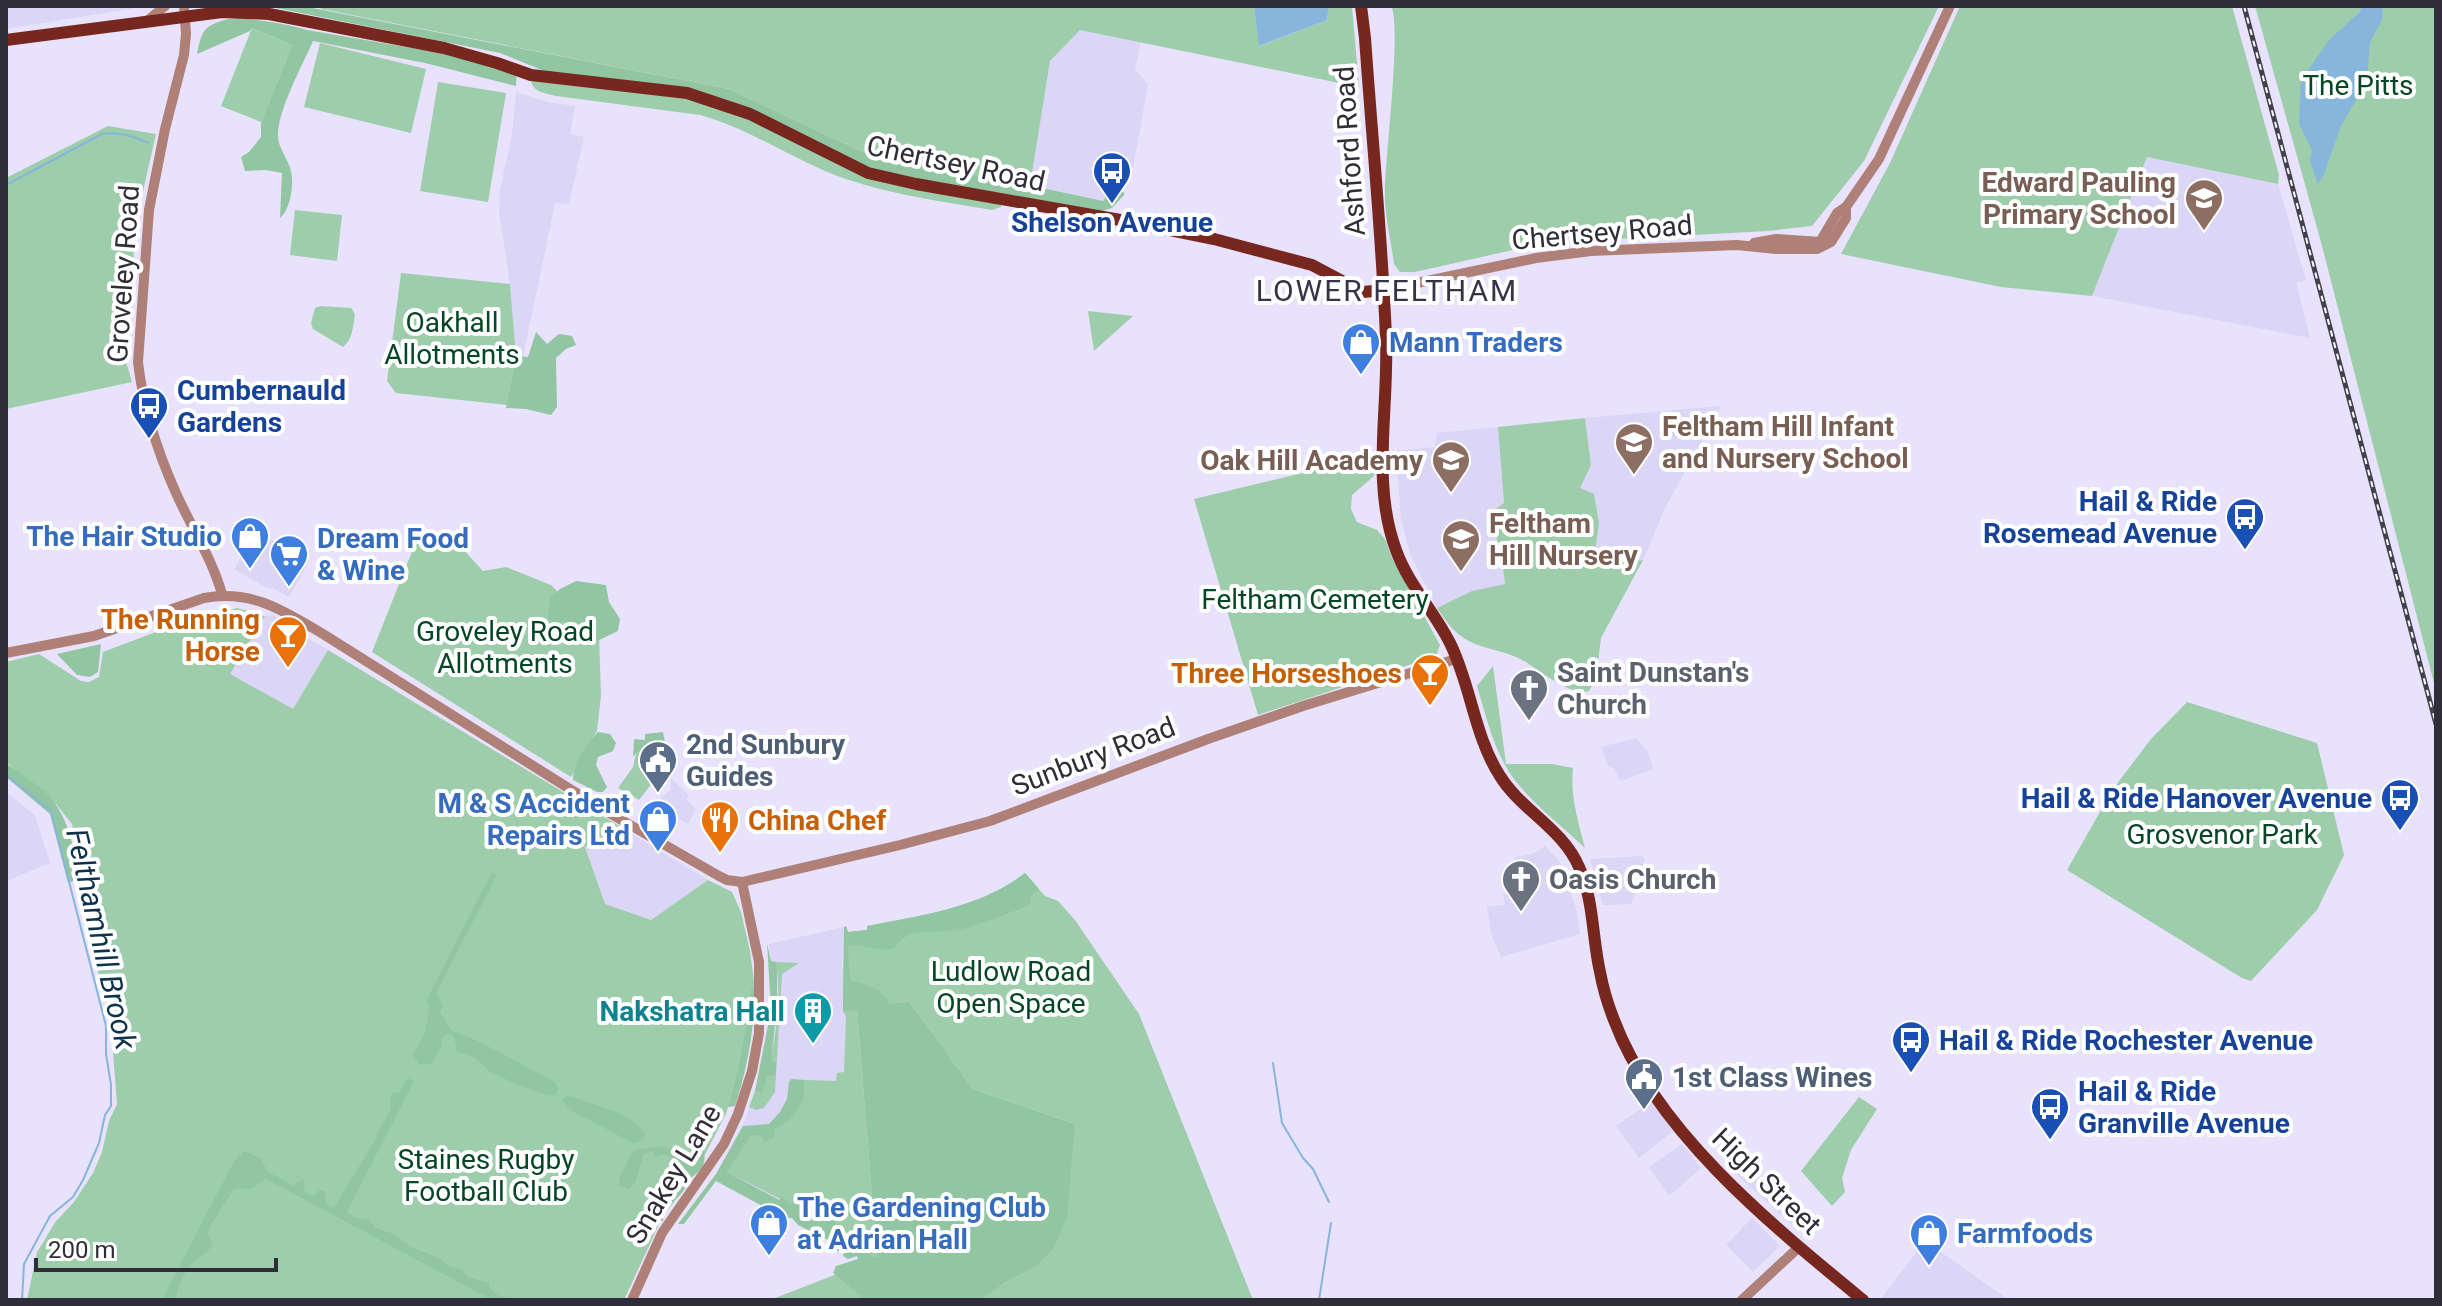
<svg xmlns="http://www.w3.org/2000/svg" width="2442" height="1306" font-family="Roboto,sans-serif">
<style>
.built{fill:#dbd5f6}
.green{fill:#9ecdac}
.forest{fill:#92c6a2}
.water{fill:#87b5dc}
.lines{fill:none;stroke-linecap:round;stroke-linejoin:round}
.stream{stroke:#87b5dc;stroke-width:2}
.minor{stroke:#af8078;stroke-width:10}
.major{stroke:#77271e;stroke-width:12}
.rail-casing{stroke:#42404c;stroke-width:5}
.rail{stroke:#fff;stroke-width:2;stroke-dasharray:6;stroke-linecap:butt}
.labels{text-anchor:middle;stroke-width:8;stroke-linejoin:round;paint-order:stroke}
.park-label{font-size:28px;fill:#054625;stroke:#fff}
.street-label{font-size:28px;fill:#2f2d37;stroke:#fff}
.education-label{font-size:28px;font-weight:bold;fill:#785e54;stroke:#fff;text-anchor:end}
.transit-label{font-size:28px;font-weight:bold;fill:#164399;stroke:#fff;text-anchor:start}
.shop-label{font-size:28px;font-weight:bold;fill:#366cbe;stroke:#fff;text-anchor:start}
.food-label{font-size:28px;font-weight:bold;fill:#c56008;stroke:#fff;text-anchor:end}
.worship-label{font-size:28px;font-weight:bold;fill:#5b616d;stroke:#fff;text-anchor:start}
.service-label{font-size:28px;font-weight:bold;fill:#4e5e75;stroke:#fff;text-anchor:start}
.culture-label{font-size:28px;font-weight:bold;fill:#0d838f;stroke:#fff;text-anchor:end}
.neighbourhood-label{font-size:30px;letter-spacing:2px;fill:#373247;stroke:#fff}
.water-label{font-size:30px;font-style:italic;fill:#0d314b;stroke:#fff}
</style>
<rect width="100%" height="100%" fill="#e8e2fd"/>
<!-- built -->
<g class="built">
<path d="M6 6H147L6 29Z"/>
<path d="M1080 30 1141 41 1135 69 1148 84 1133 168 1124 170 1103 201 1030 186 1050 60Z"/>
<path d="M516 92 548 102 575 106 570 134 584 137 569 204 555 203 523 357 516 356 510 284 499 212 500 190 512 135Z"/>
<path d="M2147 157 2278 184 2306 280 2296 283 2310 338 2092 296Z"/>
<path d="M1721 406 1664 510 1643 560 1592 566 1599 523 1594 495 1580 488 1591 465 1585 418Z"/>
<path d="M1498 427 1504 503 1497 559 1502 560 1505 584 1472 591 1437 608 1410 554 1401 519 1396 451 1435 447 1437 433Z"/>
<path d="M257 531 308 563 289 597 272 588H267L234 569Z"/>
<path d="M273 615 293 630 328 650 293 710 229 674 265 616Z"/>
<path d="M1636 738 1647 751 1654 769 1620 781 1614 768 1609 767 1601 747Z"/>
<path d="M671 778 689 795 686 799 696 809 688 824 675 817 667 829 644 815 671 789Z"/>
<path d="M6 792 35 815 50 863 6 881Z"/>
<path d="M621 827 708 880 651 920 605 904 585 847Z"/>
<path d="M1545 846 1560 862 1576 908 1580 934 1501 957 1491 933 1487 906 1505 905 1503 895 1519 892 1514 858 1535 853Z"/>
<path d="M1642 856 1645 859 1631 904 1603 905 1590 859Z"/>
<path d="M844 927 842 966 857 1009 877 1257 716 1174 746 1118 764 1064 773 1010V979L769 944Z"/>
<path d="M1652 1101 1673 1131 1639 1158 1616 1126Z"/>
<path d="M1682 1144 1701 1168 1669 1196 1649 1167Z"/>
<path d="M1741 1164 1799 1218 1792 1225 1734 1172Z"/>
<path d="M1752 1218 1780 1246 1753 1272 1726 1245Z"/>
<path d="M1925 1241 2009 1300H1880Z"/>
</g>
<!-- green -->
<g class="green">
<path d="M321 6H1254L1260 46 1327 20 1329 6H1352L1359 87 1080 30 1050 61 1030 186 907 166 867 154 729 89 321 9Z"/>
<path d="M1391 6H1939L1864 161 1812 226 1768 231 1544 243 1415 272H1400L1394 264C1391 240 1384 214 1385 191 1385 158 1402 26 1391 6Z"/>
<path d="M1960 6H2232L2279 175 2278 184 2147 157 2092 296 2001 287 1841 254 1890 163Z"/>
<path d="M2255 6H2436V691L2321 242Z"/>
<path d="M252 28 292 45 261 122 221 106Z"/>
<path d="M320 43 426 69 411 133 304 107Z"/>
<path d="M531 79 656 89 764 120 1003 198 1001 207 992 210C940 201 885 194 835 175 789 157 748 128 700 115L556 96C546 93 532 93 531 79Z"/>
<path d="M438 82 506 93 488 202 420 191Z"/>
<path d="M108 126 156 134 139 209 134 250 125 358 132 382 6 409V178Z"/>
<path d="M295 210 342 215 337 261 290 255Z"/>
<path d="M401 273 510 284 516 356 507 405 396 393 387 381Z"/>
<path d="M321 306 351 308 355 314C353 326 353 339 343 347L313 329 311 323 315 308Z"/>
<path d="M1088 311 1133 316 1094 351Z"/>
<path d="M1585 418 1591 465 1580 488 1594 494 1599 523 1593 566 1643 560 1601 638 1596 679 1589 691C1571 697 1541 671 1524 661 1504 649 1479 650 1461 636 1452 630 1443 617 1437 608L1472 591 1505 584 1502 560 1497 559V508L1504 503 1498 427Z"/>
<path d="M1377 464 1374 476 1352 495 1351 509 1357 522 1377 530 1385 539 1392 558 1440 645 1436 656 1258 715 1194 499 1336 465Z"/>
<path d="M417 539 462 548 483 571 506 567 551 585 599 633 601 696 597 731 571 777 372 652Z"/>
<path d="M237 608 265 616 230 674 293 709 328 650 621 827 585 847 605 904 651 920 708 880 732 892 741 912 750 951 755 989 740 1068 726 1114 698 1168 661 1220 624 1300H27L37 1252 56 1221 74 1202 93 1173 102 1152 109 1121 117 1104 111 1027 104 994 75 882 85 881 72 824 56 804 27 783 6 761V662L39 654 81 681 89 682 99 677 103 652 164 629Z"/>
<path d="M1493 666 1506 764H1552L1573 768C1570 796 1578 821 1585 848 1563 827 1537 807 1518 784 1495 757 1487 719 1477 686Z"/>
<path d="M2187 702 2317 743 2344 855 2317 910 2251 981 2242 978 2067 870 2113 789 2151 739Z"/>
<path d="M646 748 661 764 663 769 639 800 618 788 633 767 636 753Z"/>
<path d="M1025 873 1045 896 1058 901 1075 920 1139 1014 1253 1300H982L1006 1282 1034 1268 1075 1124 973 1089 909 1001 857 1010 877 1257 873 1258 842 1231 808 1212 799 1199 790 1204 727 1172 752 1135 774 1130 804 1093 802 1085 805 1080 836 1081 837 1073 844 1072 846 1016 843 1011 844 927 846 926 848 932 867 930V926C922 915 980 908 1025 873Z"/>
<path d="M776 962 799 963 782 974 775 1092 764 1108 756 1110 749 1107 755 1091 761 1094C774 1052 783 1006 776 962Z"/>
<path d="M1859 1097 1877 1109 1851 1150 1842 1178 1845 1192 1832 1206 1801 1171Z"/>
<path d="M868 1262 874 1300H770Z"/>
</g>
<!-- forest -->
<g class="forest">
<path d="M266 6H302L729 89 867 154 907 166 1004 180 1103 201 1114 185 1125 194 1112 208 1099 212 869 169 744 108 549 73 500 53Z"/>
<path d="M228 19C254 18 282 23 307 30L517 66 516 86 425 63 313 41C302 66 278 110 278 135 278 149 288 158 291 171 294 184 291 209 280 218L282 173 266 170 245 171 241 157 249 152 261 137V122L292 45 252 28 250 31 197 54C202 30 203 26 228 19Z"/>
<path d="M536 332 547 344 559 334 572 336 576 345 566 349 556 358 557 407 551 415 526 409 506 408 516 356 528 357Z"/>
<path d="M576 581 606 585 609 602 620 619 618 631 595 642 587 638 592 630 587 627 577 630 564 621 550 627 548 619 550 598 560 589Z"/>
<path d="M101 644 98 672 90 677 77 675 57 654Z"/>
<path d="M598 732 610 734 616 743 613 751 598 757 596 765 607 787 603 792H597L573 780C573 761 586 746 598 732Z"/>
<path d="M663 732 669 764 663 766 646 748 636 753 633 757 634 739 645 740V734Z"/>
<path d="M6 763C18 772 30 780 42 789 68 811 74 848 80 879L68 883 50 814 6 777Z"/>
<path d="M492 872 497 875 436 993 443 1005 440 1012 451 1030 478 1041 555 1082 558 1089 555 1095H547L522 1087 489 1071 476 1058 457 1052 454 1037 448 1033 443 1037 441 1048 432 1064 420 1065 413 1055 425 1033 430 1006 426 1001Z"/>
<path d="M1025 873 1039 889 1030 896 1031 902 1023 908C1005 914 969 929 951 931 930 933 908 926 895 948L885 950 853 945 848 946 850 980C868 985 880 987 890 1004L909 1001 973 1089 1075 1124 1067 1216 1054 1248 1034 1268 1006 1282 982 1300H866L833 1273 836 1266 858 1259 857 1256 848 1259 843 1256 844 1251H837L834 1243 798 1225 792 1218H784L716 1181 684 1224H678L716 1174 743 1126 769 1124 780 1112 787 1099 789 1082 791 1079 805 1080C802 1087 806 1092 803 1100 798 1113 786 1124 774 1130V1138L764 1142 761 1135H752L727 1172 779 1200 783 1197 790 1204 799 1199 806 1200 808 1212 815 1216 828 1217V1220L835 1222 836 1228 873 1257H877L857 1010 843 1011 844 927 846 926 848 932 867 930V926C922 915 980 908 1025 873Z"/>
<path d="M767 943 771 961 776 962 777 967V1006L771 1061 776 1063V1075L767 1076 762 1094 755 1091 771 1010Z"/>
<path d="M751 989H755C754 1030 748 1067 735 1106L728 1107C740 1067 747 1030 751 989Z"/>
<path d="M408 1078 414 1081 347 1212 354 1217 369 1220 376 1228 394 1234 413 1248 438 1257 449 1266 461 1269 468 1277 489 1283V1288L499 1296 520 1300H492L266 1179 253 1188 234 1189 211 1224 208 1233 212 1245C205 1257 201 1255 193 1263 183 1273 178 1288 175 1300H162L234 1161 244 1151 261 1158 267 1171 293 1186 303 1179 305 1183 304 1192 314 1196 319 1190 325 1191 327 1204 334 1207 376 1139 377 1134 391 1108 390 1096 394 1092 399 1093Z"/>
<path d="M566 1096C577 1096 580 1100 590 1103 615 1112 626 1112 645 1133L643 1140 633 1143 572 1111 562 1101Z"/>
<path d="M663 1146 668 1149 679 1146 684 1149 686 1155 690 1157 696 1151 703 1150C708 1164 700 1172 689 1179 685 1191 678 1201 666 1203L663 1209V1221H657L653 1216 671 1186 679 1179 682 1173V1163L665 1154 655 1157 653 1151 644 1154 635 1183 629 1189 619 1186 620 1176 634 1150Z"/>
</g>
<!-- water -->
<g class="water">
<path d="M1254 6H1329L1327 20 1259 46Z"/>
<path d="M2362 6H2383L2382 20 2370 42 2367 81 2340 128 2324 174 2318 184 2310 161 2312 150 2299 124 2301 80 2330 39 2360 12Z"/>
</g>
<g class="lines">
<!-- stream -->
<g class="stream">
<path d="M6 185 102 134C119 131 132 136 148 143"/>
<path d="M6 775 51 811 106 1026V1054L111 1085V1106L105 1115 99 1143 83 1180 73 1197 50 1216 24 1264 22 1300"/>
<path d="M1273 1063 1282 1123 1303 1158 1313 1169 1329 1202"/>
<path d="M1319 1300 1331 1223"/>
</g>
<!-- minor -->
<g class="minor">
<path d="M184 6 186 34 184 55 165 129 149 210 138 362C143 406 158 453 176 493 191 527 212 558 222 594"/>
<path d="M146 22 165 6"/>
<path d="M1754 243 1776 239 1820 242 1837 213 1846 207 1879 159 1950 6"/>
<path d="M1384 290 1536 258 1591 251 1737 245 1776 249H1817L1831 242 1846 218V207"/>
<path d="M6 653 94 636 204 598C252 589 284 611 323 634L597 806 719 876 727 880 742 882 900 845 990 821 1208 739 1303 706 1456 659"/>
<path d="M632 1300 662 1233 724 1144 738 1114 752 1071 759 1033V962L742 882"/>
<path d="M1742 1300 1799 1247"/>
</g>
<!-- major -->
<g class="major">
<path d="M1361 6 1365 38C1372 138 1382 238 1386 338 1389 408 1371 483 1396 550 1408 584 1434 611 1450 643 1471 685 1474 736 1500 776 1521 810 1563 829 1579 867 1594 900 1592 937 1600 972 1603 988 1608 1005 1614 1020 1656 1132 1773 1226 1863 1300"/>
<path d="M6 40 222 12 269 14 444 48 497 63 531 75 687 93 750 114 868 173 916 184 1126 221 1214 239 1312 265 1363 292 1384 290"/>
</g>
<defs>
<path id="rail" d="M2244 6 2436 724"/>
</defs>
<!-- rail casing -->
<use href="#rail" class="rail-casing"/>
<!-- rail -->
<use href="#rail" class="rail"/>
</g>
<!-- icons -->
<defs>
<symbol id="bus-pin" viewBox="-11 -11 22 30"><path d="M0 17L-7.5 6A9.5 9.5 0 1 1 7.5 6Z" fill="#1a4fb4" stroke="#fff"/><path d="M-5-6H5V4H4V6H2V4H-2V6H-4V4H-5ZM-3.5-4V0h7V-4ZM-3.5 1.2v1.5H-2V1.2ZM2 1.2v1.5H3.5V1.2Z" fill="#fff"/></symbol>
<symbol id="school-pin" viewBox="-11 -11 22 30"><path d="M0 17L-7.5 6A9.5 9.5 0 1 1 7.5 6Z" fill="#8d6e63" stroke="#fff"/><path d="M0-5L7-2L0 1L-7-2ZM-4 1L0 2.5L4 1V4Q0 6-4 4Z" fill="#fff"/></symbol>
<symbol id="shop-pin" viewBox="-11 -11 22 30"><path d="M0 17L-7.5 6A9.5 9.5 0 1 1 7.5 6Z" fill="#3f7fe0" stroke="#fff"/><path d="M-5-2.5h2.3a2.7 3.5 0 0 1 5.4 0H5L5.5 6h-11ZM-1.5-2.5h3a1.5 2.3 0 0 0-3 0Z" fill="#fff"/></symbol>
<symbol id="supermarket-pin" viewBox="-11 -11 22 30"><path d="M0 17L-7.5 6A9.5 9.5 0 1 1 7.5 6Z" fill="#3f7fe0" stroke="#fff"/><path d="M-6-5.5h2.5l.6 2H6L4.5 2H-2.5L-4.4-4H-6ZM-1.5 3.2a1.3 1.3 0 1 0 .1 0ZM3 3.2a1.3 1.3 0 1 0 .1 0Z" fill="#fff"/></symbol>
<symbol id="bar-pin" viewBox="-11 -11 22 30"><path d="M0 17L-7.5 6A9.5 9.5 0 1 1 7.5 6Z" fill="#e8710a" stroke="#fff"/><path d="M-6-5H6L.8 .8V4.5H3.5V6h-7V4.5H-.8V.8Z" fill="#fff"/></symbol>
<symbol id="church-pin" viewBox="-11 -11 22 30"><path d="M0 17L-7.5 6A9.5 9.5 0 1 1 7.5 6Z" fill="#6b7280" stroke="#fff"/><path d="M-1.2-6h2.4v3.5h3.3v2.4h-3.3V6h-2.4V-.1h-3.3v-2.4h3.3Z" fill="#fff"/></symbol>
<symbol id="civic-pin" viewBox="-11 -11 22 30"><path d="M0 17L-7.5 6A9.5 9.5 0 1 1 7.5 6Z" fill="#5c6f8a" stroke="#fff"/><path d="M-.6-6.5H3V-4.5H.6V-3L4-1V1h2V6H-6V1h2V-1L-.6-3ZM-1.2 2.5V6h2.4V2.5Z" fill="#fff"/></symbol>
<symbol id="restaurant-pin" viewBox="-11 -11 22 30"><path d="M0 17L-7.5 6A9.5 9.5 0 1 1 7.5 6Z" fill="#e8710a" stroke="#fff"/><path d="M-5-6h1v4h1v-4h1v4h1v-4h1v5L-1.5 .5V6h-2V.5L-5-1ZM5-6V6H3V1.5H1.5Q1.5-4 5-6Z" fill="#fff"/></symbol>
<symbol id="building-pin" viewBox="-11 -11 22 30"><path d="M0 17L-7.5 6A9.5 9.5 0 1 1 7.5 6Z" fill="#0f9aa8" stroke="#fff"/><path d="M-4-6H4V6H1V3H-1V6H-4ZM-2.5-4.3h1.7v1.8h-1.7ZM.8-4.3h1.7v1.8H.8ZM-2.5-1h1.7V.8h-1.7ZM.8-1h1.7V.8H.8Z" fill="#fff"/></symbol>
</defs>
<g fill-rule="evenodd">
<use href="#bus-pin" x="1090" y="149" width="44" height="60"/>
<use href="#school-pin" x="2182" y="176" width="44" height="60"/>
<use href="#shop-pin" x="1339" y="320" width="44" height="60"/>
<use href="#bus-pin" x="127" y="384" width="44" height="60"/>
<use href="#school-pin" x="1612" y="420" width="44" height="60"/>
<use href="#school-pin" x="1429" y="438" width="44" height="60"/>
<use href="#bus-pin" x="2223" y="495" width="44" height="60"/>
<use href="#shop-pin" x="228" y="514" width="44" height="60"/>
<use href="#school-pin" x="1439" y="517" width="44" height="60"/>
<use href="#supermarket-pin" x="267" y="532" width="44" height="60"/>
<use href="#bar-pin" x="266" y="613" width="44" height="60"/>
<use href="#bar-pin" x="1408" y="651" width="44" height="60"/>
<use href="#church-pin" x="1507" y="666" width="44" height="60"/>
<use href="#civic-pin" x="636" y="738" width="44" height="60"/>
<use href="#bus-pin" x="2378" y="776" width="44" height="60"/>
<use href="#shop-pin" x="636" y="797" width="44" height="60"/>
<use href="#restaurant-pin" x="698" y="798" width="44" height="60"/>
<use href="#church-pin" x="1499" y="857" width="44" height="60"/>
<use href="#building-pin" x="791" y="989" width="44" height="60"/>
<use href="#bus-pin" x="1889" y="1018" width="44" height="60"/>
<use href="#civic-pin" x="1622" y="1055" width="44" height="60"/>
<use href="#bus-pin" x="2028" y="1085" width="44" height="60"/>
<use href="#shop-pin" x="747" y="1201" width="44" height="60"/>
<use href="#shop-pin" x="1907" y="1211" width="44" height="60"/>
</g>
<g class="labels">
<!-- park labels -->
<g class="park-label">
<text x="2358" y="95">The Pitts</text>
<text x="452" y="332">Oakhall<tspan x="452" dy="32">Allotments</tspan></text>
<text x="1315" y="609">Feltham Cemetery</text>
<text x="505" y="641">Groveley Road<tspan x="505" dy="32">Allotments</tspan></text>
<text x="2222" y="844">Grosvenor Park</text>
<text x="1011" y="981">Ludlow Road<tspan x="1011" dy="32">Open Space</tspan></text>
<text x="486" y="1169">Staines Rugby<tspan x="486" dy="32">Football Club</tspan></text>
</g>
<!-- street labels -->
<g class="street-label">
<text transform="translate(1349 151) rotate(-94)" y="10">Ashford Road</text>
<text transform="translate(956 163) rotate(12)" y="10">Chertsey Road</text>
<text transform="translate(1602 232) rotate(-5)" y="10">Chertsey Road</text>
<text transform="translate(123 274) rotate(-86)" y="10">Groveley Road</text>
<text transform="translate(1093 756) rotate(-21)" y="10">Sunbury Road</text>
<text transform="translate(673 1174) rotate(-59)" y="10">Snakey Lane</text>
<text transform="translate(1767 1181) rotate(44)" y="10">High Street</text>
</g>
<!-- education labels -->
<g class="education-label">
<text x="2176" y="192">Edward Pauling<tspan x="2176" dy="32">Primary School</tspan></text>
<text x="1662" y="436" text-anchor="start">Feltham Hill Infant<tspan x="1662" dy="32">and Nursery School</tspan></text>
<text x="1423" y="470">Oak Hill Academy</text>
<text x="1489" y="533" text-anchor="start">Feltham<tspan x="1489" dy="32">Hill Nursery</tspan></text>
</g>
<!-- transit labels -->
<g class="transit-label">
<text x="1112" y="232" text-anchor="middle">Shelson Avenue</text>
<text x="177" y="400">Cumbernauld<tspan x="177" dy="32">Gardens</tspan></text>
<text x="2217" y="511" text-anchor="end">Hail &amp; Ride<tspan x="2217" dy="32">Rosemead Avenue</tspan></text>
<text x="2372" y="808" text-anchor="end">Hail &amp; Ride Hanover Avenue</text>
<text x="1939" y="1050">Hail &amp; Ride Rochester Avenue</text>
<text x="2078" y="1101">Hail &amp; Ride<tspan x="2078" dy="32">Granville Avenue</tspan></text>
</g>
<!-- shop labels -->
<g class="shop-label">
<text x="1389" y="352">Mann Traders</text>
<text x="222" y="546" text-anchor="end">The Hair Studio</text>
<text x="317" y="548">Dream Food<tspan x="317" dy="32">&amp; Wine</tspan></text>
<text x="630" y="813" text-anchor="end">M &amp; S Accident<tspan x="630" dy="32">Repairs Ltd</tspan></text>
<text x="797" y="1217">The Gardening Club<tspan x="797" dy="32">at Adrian Hall</tspan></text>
<text x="1957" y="1243">Farmfoods</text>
</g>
<!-- food labels -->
<g class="food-label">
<text x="260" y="629">The Running<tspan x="260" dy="32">Horse</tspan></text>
<text x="1402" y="683">Three Horseshoes</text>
<text x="748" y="830" text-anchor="start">China Chef</text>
</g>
<!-- worship labels -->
<g class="worship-label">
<text x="1557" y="682">Saint Dunstan's<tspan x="1557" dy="32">Church</tspan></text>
<text x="1549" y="889">Oasis Church</text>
</g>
<!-- service labels -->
<g class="service-label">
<text x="686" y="754">2nd Sunbury<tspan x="686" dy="32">Guides</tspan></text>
<text x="1672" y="1087">1st Class Wines</text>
</g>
<!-- culture labels -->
<g class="culture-label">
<text x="785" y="1021">Nakshatra Hall</text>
</g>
<!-- neighbourhood labels -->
<g class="neighbourhood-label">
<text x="1387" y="301">LOWER FELTHAM</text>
</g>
<!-- water labels -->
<g class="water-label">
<text transform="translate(101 939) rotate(77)" y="10">Felthamhill Brook</text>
</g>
</g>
<!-- border -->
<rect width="2442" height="1306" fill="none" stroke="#2f2d37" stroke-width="16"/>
<!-- scale -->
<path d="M36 1258v12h240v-12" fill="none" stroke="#2f2d37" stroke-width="4"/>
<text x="48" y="1258" font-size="24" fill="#2f2d37" stroke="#ffffff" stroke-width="6" paint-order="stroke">200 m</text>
</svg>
